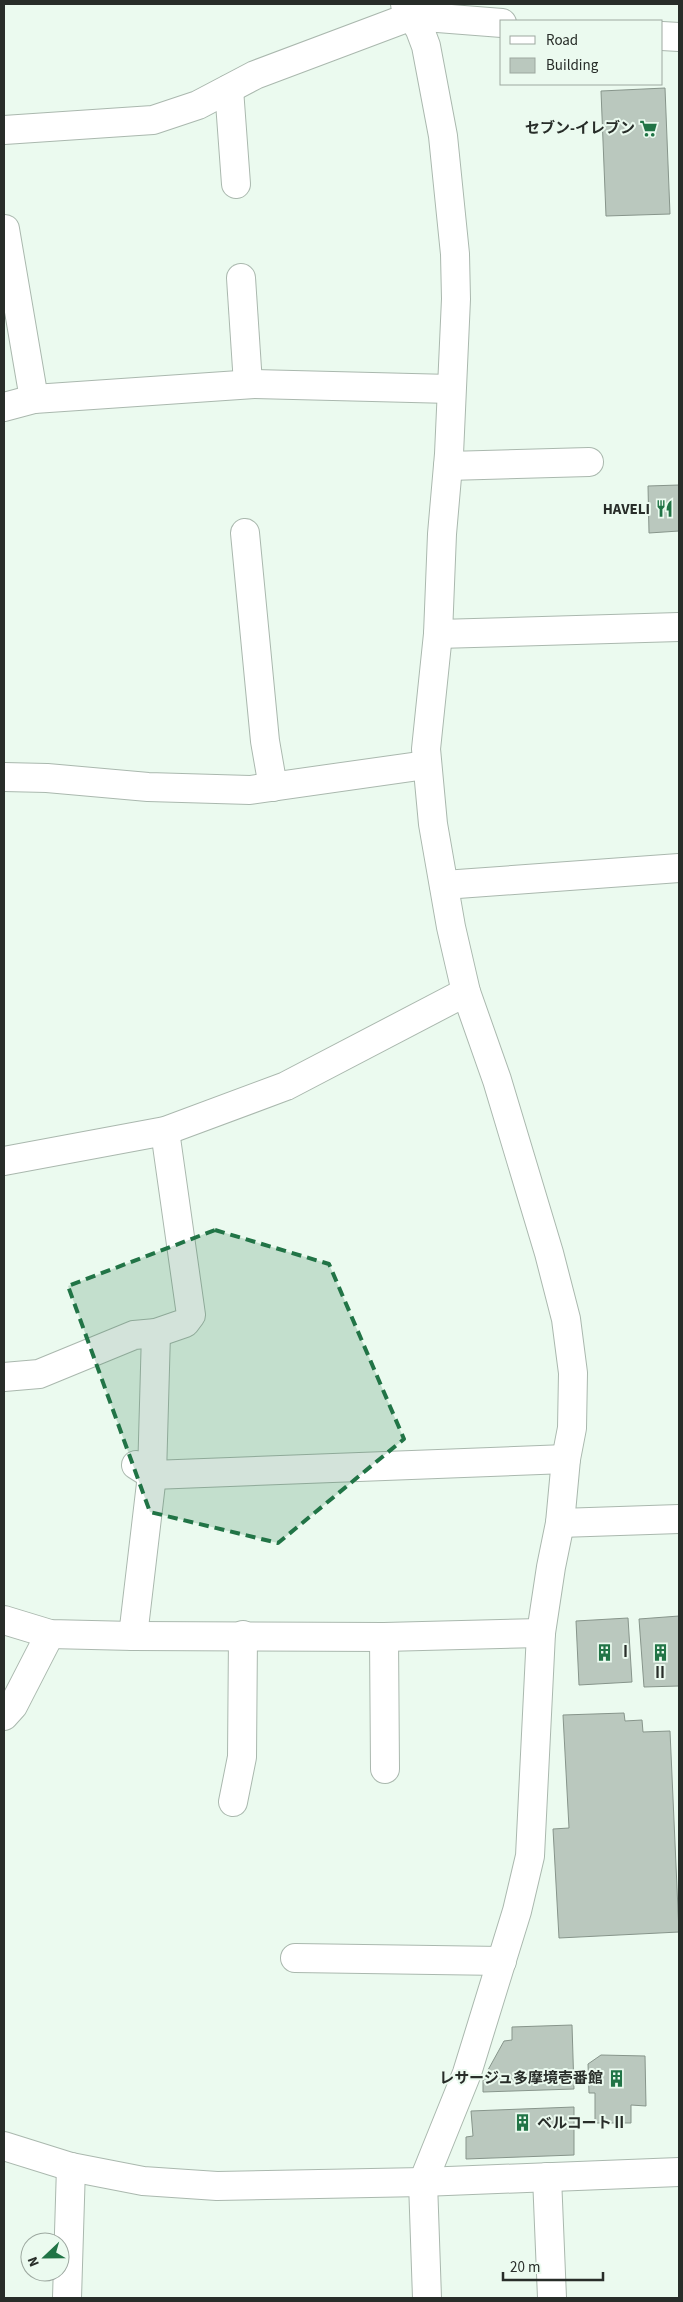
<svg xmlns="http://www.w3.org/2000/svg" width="683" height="2302" font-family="'Source Sans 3','Noto Sans JP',sans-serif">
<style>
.building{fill:#bac8be;stroke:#87958b}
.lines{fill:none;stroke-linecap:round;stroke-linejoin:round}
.minor-casing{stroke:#aab8ae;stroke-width:30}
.minor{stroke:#fff;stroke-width:28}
.marked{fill:#217446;fill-opacity:0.2;stroke:#217446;stroke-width:4;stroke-dasharray:10 6;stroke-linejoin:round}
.labels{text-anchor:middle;stroke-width:4;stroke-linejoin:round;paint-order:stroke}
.poi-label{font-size:15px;font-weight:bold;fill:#282d29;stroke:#ebfaef;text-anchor:end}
</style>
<rect width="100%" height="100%" fill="#ebfaef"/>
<!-- building -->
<g class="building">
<path d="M665 88 670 214 606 216 601 91Z"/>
<path d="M679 485V531L649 533 648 486Z"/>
<path d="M679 1616V1686L644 1687 639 1619Z"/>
<path d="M628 1618 632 1682 579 1685 576 1621Z"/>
<path d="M624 1713 625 1721 642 1720 643 1732 670 1731 679 1932 559 1938 553 1829 569 1828 563 1715Z"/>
<path d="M572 2025 574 2089 483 2092V2079L504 2041 512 2040V2027Z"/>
<path d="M601 2055 645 2056 646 2106 631 2105V2123H595V2093H589L588 2064Z"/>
<path d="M574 2107V2155L466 2159V2137L473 2136 471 2111Z"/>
</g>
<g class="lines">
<defs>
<g id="minor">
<path d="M405 4 420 30 426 46 443 136 455 254 456 299 449 454 442 534 438 634 426 749 433 824 451 927 466 992 497 1080 549 1253 566 1319 573 1373 572 1428 566 1459 560 1523 551 1567 541 1633 530 1856 517 1911 467 2073 423 2182 427 2298"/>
<path d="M662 36 679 37"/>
<path d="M229 89 236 184"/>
<path d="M4 130 153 120 198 105 255 75 412 16 502 23"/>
<path d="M5 229 34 399"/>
<path d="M241 278 248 384"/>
<path d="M4 407 34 399 254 384 451 389"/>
<path d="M448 466 589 462"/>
<path d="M245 533 265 741 273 787"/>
<path d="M438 634 679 627"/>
<path d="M4 777 47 778 148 787 250 790 426 765"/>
<path d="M444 885 679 868"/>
<path d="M4 1161 165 1131 286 1086 466 992"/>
<path d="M4 1377 39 1374 134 1335 156 1333 185 1323 191 1315 165 1131"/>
<path d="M136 1465 152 1475 566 1459"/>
<path d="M560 1523 679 1519"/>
<path d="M4 1620 50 1634 133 1636 384 1637 541 1633"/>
<path d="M133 1636 152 1475 156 1333"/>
<path d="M384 1637 385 1769"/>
<path d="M4 1716 13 1706 50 1634"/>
<path d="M233 1802 242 1757 243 1635"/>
<path d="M295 1958 502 1961"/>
<path d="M4 2146 71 2167 143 2181 217 2186 423 2182 679 2172"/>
<path d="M547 2177 552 2298"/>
<path d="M67 2298 71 2167"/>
</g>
</defs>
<!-- minor casing -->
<use href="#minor" class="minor-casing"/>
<!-- minor -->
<use href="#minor" class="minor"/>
</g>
<!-- marked area -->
<path class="marked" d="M215 1230 329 1264 404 1439 278 1543 150 1512 68 1286Z"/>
<!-- icons -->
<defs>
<symbol id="supermarket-bare" viewBox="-9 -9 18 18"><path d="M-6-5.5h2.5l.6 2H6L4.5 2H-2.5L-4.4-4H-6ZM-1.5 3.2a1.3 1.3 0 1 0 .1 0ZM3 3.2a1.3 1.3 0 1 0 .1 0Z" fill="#217446" stroke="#ebfaef" stroke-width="2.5" paint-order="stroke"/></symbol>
<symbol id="restaurant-bare" viewBox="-9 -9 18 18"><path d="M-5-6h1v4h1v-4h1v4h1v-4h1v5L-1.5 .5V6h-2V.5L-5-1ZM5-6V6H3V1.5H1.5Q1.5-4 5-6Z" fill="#217446" stroke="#ebfaef" stroke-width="2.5" paint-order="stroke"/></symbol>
<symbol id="building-bare" viewBox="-9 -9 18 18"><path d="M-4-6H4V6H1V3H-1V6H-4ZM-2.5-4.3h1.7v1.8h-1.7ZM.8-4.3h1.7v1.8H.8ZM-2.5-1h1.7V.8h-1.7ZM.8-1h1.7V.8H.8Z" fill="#217446" stroke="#ebfaef" stroke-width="2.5" paint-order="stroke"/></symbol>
</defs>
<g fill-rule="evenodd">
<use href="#supermarket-bare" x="636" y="116" width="25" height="25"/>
<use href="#restaurant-bare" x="652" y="496" width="25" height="25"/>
<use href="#building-bare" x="592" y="1640" width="25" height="25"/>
<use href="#building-bare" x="648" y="1640" width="25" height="25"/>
<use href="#building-bare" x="604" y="2066" width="25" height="25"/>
<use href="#building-bare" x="510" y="2110" width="25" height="25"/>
</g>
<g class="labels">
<!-- poi labels -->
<g class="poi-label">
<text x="635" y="133">セブン-イレブン</text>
<text x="650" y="514">HAVELI</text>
<text x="618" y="1657" text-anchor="start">Ⅰ</text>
<text x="660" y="1678" text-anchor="middle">Ⅱ</text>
<text x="603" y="2083">レサージュ多摩境壱番館</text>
<text x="537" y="2128" text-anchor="start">ベルコートⅡ</text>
</g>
</g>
<!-- border -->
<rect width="683" height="2302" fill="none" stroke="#282d29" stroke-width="10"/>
<!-- legend -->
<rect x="500" y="20" width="162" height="65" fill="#ebfaef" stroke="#9da8a0"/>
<rect x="510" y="36" width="25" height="8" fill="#ffffff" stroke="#9da8a0"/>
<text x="546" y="45" font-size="15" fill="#282d29">Road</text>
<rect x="510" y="58" width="25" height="15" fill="#bac8be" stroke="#9da8a0"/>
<text x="546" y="70" font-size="15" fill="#282d29">Building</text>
<!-- north arrow -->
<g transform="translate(45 2257) rotate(248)"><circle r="24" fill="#ebfaef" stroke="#9da8a0"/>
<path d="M0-4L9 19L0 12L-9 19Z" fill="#217446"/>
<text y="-8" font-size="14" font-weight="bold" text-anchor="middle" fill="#282d29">N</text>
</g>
<!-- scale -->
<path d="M503 2272v8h100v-8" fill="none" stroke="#282d29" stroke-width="2.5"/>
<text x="510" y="2272" font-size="15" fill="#282d29" stroke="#ebfaef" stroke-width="4" paint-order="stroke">20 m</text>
</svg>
